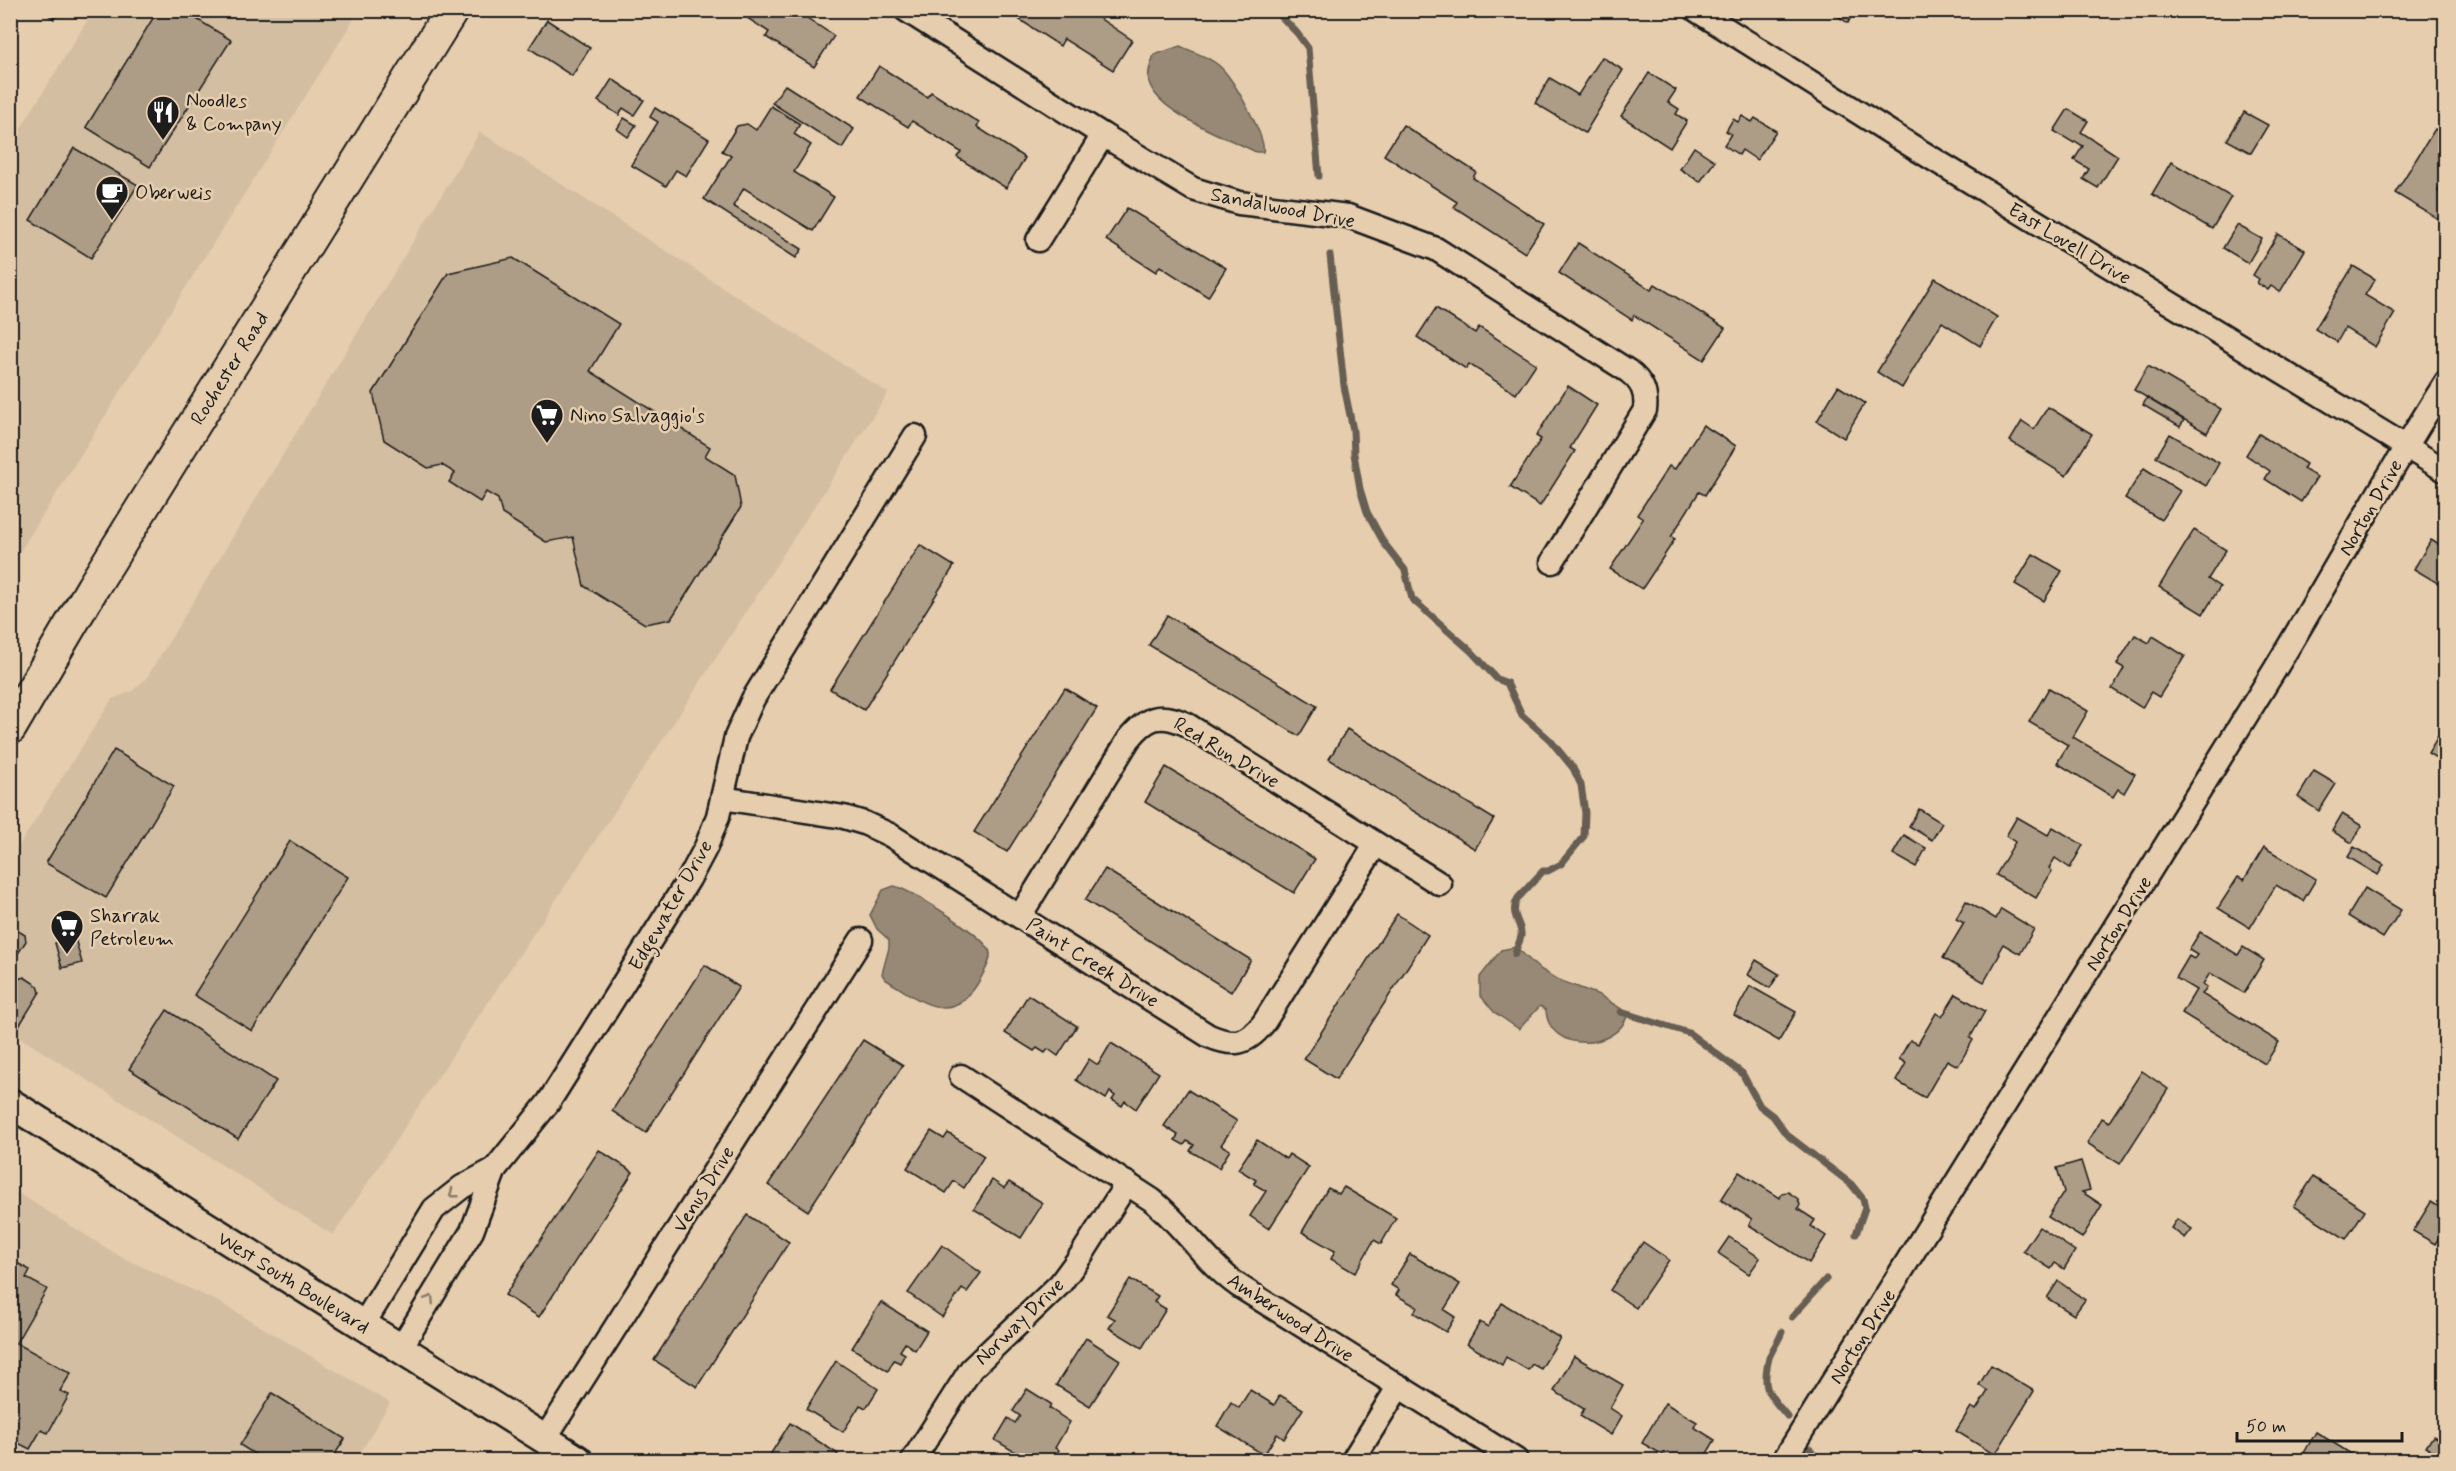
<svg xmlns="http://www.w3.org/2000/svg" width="2456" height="1471" font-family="Mynerve,sans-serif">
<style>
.built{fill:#d4bea2}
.water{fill:#988976;stroke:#665d52;stroke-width:1.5}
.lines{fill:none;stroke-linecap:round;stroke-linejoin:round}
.stream{stroke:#665d52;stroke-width:7}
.building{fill:#ad9c86;stroke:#1c1c1c;stroke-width:1.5}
.minor-casing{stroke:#1c1c1c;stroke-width:27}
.tertiary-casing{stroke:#1c1c1c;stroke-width:33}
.secondary-casing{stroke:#1c1c1c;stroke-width:36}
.minor{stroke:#e5cdae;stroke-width:22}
.tertiary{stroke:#e5cdae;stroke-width:28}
.secondary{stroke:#e5cdae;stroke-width:32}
.oneway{stroke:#8b7d6c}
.labels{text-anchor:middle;stroke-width:5;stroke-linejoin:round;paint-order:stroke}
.poi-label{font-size:20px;fill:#1c1c1c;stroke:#e5cdae;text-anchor:start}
.street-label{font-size:20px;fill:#1c1c1c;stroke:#e5cdae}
</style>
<rect width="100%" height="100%" fill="#e5cdae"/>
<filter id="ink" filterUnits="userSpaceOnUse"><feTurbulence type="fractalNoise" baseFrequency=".0167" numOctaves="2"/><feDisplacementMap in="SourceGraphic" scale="12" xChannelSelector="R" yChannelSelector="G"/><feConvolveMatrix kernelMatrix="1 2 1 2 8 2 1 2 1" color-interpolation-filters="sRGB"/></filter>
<g filter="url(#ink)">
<!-- built -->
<g class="built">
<path d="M93 11H359L11 566 10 146Z"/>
<path d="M480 132 888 393 675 721 333 1235 11 1032 10 860 112 699 132 691 146 679Z"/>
<path d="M10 1188 121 1257 219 1302 390 1403 356 1460H11Z"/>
</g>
<!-- water -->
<g class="water">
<path d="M1180 46C1195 53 1214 58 1225 72 1235 84 1267 138 1263 152H1256C1229 138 1158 114 1149 82 1147 73 1151 63 1154 55Z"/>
<path d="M894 886C910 889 989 938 990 953 991 963 982 975 978 983 950 1028 919 1000 885 979L882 974 889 948V940L877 929 870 915 883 890Z"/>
<path d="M1516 947 1537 967 1556 979 1599 995 1628 1013C1619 1051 1548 1054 1546 1010L1540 1006 1519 1029 1494 1012 1480 995V977L1501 950Z"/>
</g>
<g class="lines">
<!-- stream -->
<g class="stream">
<path d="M1275 10 1297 33 1308 48 1319 176"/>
<path d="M1330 255 1344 386 1353 430 1354 454 1360 489 1367 512 1384 543 1405 570 1412 599 1471 651 1497 679 1507 683 1522 715 1550 740 1573 768 1581 785 1585 813 1584 836 1561 864 1548 871H1543L1518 898C1508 915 1523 924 1521 936 1520 942 1516 948 1515 954"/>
<path d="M1621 1012 1689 1033 1742 1073 1760 1106 1773 1116 1786 1134 1851 1184 1863 1199 1865 1208 1856 1234"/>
<path d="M1792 1317 1826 1279"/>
<path d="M1782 1332C1779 1341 1772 1349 1769 1358 1761 1390 1768 1393 1788 1417"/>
<path d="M1810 1449 1817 1460"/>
</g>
</g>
<!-- building -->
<g class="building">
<path d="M41 10H60L54 19Z"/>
<path d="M158 10H182L231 40 150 167 86 127Z"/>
<path d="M735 10H795L834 36 814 67 766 37 769 32Z"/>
<path d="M1014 10H1076L1081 13 1083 10H1087L1132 40 1113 70 1064 39 1060 46 1011 14Z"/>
<path d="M1828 10H1855L1848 23Z"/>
<path d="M2151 10H2165L2161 17Z"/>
<path d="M547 20 590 48 572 76 529 48Z"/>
<path d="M1602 57 1623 70 1585 133 1535 103 1550 78 1578 95Z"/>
<path d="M879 66 927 97 931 92 979 123 977 127 1025 158 1006 188 957 157 961 152 912 121 908 127 860 96Z"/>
<path d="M1649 73 1676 90 1668 102 1679 109 1676 114 1687 121 1670 148 1621 116Z"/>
<path d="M612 79 644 100 634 115 623 108 619 115 598 101Z"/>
<path d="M785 85 854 129 842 148 772 103Z"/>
<path d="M771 106 800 124 794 134 811 145 794 172 834 197 813 231 744 188 733 206 802 249 796 258 704 199 731 156 722 151 737 126 747 124 756 130Z"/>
<path d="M655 108 663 113 664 112 709 139 686 176 676 170 666 186 631 165 658 122 650 117Z"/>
<path d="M2068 109 2088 121 2081 132 2118 156 2098 188 2083 179 2089 169 2074 160 2083 146 2075 141 2074 143 2054 131Z"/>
<path d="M2244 112 2268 125 2251 153 2227 140Z"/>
<path d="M1742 116 1752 122 1755 118 1776 131 1757 160 1742 150 1739 155 1724 145 1731 134 1726 131 1733 119 1738 122Z"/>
<path d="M624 118 636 125 628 137 617 129Z"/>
<path d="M1403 125 1476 172 1473 178 1544 224 1525 253 1454 207 1457 202 1384 155Z"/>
<path d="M2435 129 2446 135V178L2438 191 2446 196V207L2438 219 2395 193Z"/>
<path d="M1694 147 1715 161 1700 182 1680 169Z"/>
<path d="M74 148 138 185 91 258 30 220Z"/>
<path d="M2171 162 2231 197 2212 229 2152 194Z"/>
<path d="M1127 208 1226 268 1208 297 1160 266 1156 272 1106 240Z"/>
<path d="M2237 225 2262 239 2248 263 2223 248Z"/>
<path d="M2278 234 2305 250 2280 292 2271 286 2268 290 2257 283 2259 279 2253 275Z"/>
<path d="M1578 243 1651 290 1655 284 1725 328 1704 360 1634 315 1632 320 1559 273Z"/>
<path d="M513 258 619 324 590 371 710 447 705 456 735 475 741 507 671 619 645 624 584 586 573 537 546 542 502 514 498 499 486 492 480 502 449 482 455 473 442 465 428 468 384 440 373 393 448 273Z"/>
<path d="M2353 266 2375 279 2365 295 2395 313 2375 347 2345 328 2337 342 2315 329Z"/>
<path d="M1935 278 1997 317 1980 346 1942 322 1902 388 1877 372Z"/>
<path d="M1436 308 1475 333 1479 327 1536 364 1516 394 1469 364 1466 369 1417 337Z"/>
<path d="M2148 366 2221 409 2207 433 2134 390Z"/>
<path d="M1568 386 1597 405 1570 448 1575 451 1540 506 1510 487 1541 439 1536 436Z"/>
<path d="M1838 386 1865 403 1844 438 1817 421Z"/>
<path d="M2147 398 2184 420 2180 427 2143 405Z"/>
<path d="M2048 407 2092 434 2066 476 2010 441 2022 421 2034 429Z"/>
<path d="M1703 425 1736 446 1705 495 1699 492 1671 537 1675 539 1642 589 1610 569 1643 519 1637 515 1669 466 1675 469Z"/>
<path d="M2170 434 2219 463 2206 486 2156 457Z"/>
<path d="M2259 434 2306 464 2303 469 2317 477 2301 502 2265 479 2270 471 2246 455Z"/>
<path d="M2144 468 2180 491 2161 520 2125 498Z"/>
<path d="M2194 530 2226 550 2208 579 2220 587 2203 614 2159 587Z"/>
<path d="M2431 540 2446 549V588L2414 569Z"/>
<path d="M920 545 954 566 864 710 830 689Z"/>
<path d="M2033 554 2062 571 2044 601 2015 584Z"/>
<path d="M1167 615 1317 706 1299 736 1149 645Z"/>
<path d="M2135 635 2149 643 2153 636 2185 656 2159 697 2151 692 2142 708 2112 689 2124 668 2117 664Z"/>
<path d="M1065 688 1097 708 1007 852 974 832Z"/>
<path d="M2049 688 2088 711 2073 737 2135 774 2124 793 2118 789 2113 797 2057 763 2068 745 2029 722Z"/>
<path d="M2446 723V764L2428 753Z"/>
<path d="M1347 729 1494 819 1475 849 1329 759Z"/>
<path d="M114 750 174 786 106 898 46 863Z"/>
<path d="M1166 767 1315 859 1294 893 1145 802Z"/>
<path d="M2314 771 2336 784 2319 811 2298 797Z"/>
<path d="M1919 809 1942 823 1932 840 1909 826Z"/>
<path d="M2342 814 2362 826 2352 843 2332 831Z"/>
<path d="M2017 817 2048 835 2053 827 2083 845 2070 868 2055 858 2049 868 2052 871 2036 898 1996 875 2015 842 2006 836Z"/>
<path d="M1904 835 1926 848 1916 867 1893 854Z"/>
<path d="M290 841 348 877 252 1031 194 995Z"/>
<path d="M2264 847 2316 879 2303 901 2276 885 2250 928 2218 908 2238 877 2244 880Z"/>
<path d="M2354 847 2384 865 2378 875 2348 857Z"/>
<path d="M1105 869 1251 960 1231 992 1085 900Z"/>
<path d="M2365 888 2401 910 2383 938 2348 916Z"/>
<path d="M1966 901 1996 919 2001 909 2034 929 2020 954 2003 944 1998 953 2000 954 1984 982 1943 958 1964 923 1956 919Z"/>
<path d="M1397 914 1428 935 1336 1079 1304 1059Z"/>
<path d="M10 926 25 935 26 941 17 955 12 956Z"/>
<path d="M2200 932 2238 955 2243 947 2264 960 2244 993 2210 973 2203 984 2207 987 2202 994 2279 1042 2265 1064 2182 1013 2196 990 2176 978 2189 956 2194 959 2197 955 2189 950Z"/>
<path d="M75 938 82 963 62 968 55 943Z"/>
<path d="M1756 960 1779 974 1770 988 1748 975Z"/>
<path d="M705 965 739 987 646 1133 612 1111Z"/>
<path d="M24 977 38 986 40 992 19 1026 13 1027 10 1025V992L18 979Z"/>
<path d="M1750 986 1796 1012 1779 1041 1734 1015Z"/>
<path d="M1956 994 1985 1011 1970 1038 1973 1040 1958 1066 1947 1060 1925 1098 1896 1081 1906 1063 1899 1059 1910 1040 1918 1044 1936 1013 1942 1017Z"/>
<path d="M1028 995 1077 1026 1058 1056 1048 1049 1045 1053 1037 1048 1034 1051 1005 1033Z"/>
<path d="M167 1010 276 1081 238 1139 129 1069Z"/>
<path d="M863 1040 903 1065 808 1211 768 1185Z"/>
<path d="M1111 1043 1159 1073 1136 1109 1125 1101 1122 1106 1112 1100 1115 1096 1110 1092 1106 1099 1076 1080 1089 1059 1098 1065Z"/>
<path d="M2142 1071 2168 1089 2120 1164 2087 1143 2102 1118 2109 1122Z"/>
<path d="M1188 1090 1237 1121 1221 1145 1230 1150 1219 1168 1190 1151 1194 1145 1187 1141 1184 1145 1175 1140 1178 1135 1164 1126Z"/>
<path d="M931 1131 944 1139 948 1133 984 1156 964 1188 954 1181 946 1193 907 1168Z"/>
<path d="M1257 1140 1286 1159 1289 1154 1309 1167 1269 1229 1250 1216 1266 1191 1254 1184 1256 1180 1238 1169Z"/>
<path d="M599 1150 633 1172 539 1317 505 1295Z"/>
<path d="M2081 1161 2090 1190 2082 1192 2102 1205 2082 1238 2048 1217 2064 1192 2057 1168Z"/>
<path d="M1739 1172 1780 1198 1782 1193 1788 1192 1798 1199 1800 1205 1798 1209 1815 1220 1811 1226 1826 1236 1809 1263 1749 1225 1752 1219 1721 1200Z"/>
<path d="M2313 1177 2365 1210 2346 1239 2294 1206Z"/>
<path d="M992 1180 1004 1188 1009 1182 1043 1203 1021 1238 974 1209Z"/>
<path d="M1344 1187 1396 1218 1381 1244 1374 1240 1355 1273 1331 1259 1335 1251 1302 1232 1328 1188 1339 1194Z"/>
<path d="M2431 1202 2446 1211V1227L2435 1244 2413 1231Z"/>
<path d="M747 1215 789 1242 697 1387 654 1360Z"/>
<path d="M2177 1219 2192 1229 2185 1238 2171 1228Z"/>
<path d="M2039 1227 2075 1251 2064 1269 2055 1263 2051 1269 2023 1251Z"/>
<path d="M1729 1237 1760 1258 1749 1274 1718 1253Z"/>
<path d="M1643 1242 1669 1260 1636 1308 1610 1290Z"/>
<path d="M942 1245 981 1273 967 1292 962 1289 942 1317 908 1293Z"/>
<path d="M1410 1254 1460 1284 1444 1310 1455 1317 1446 1332 1414 1313 1417 1307 1396 1295 1399 1290 1391 1285Z"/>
<path d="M10 1259 30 1270 26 1278 47 1289 16 1343 71 1373 60 1391 69 1395 48 1433 41 1430 30 1449 10 1439Z"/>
<path d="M1130 1279 1158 1296 1154 1302 1166 1309 1142 1348 1109 1328 1115 1319 1107 1315Z"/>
<path d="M2058 1281 2085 1300 2074 1315 2047 1298Z"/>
<path d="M881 1302 927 1331 915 1350 905 1343 900 1351 905 1354 900 1363 894 1360 888 1371 852 1348Z"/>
<path d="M1502 1303 1560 1338 1541 1369 1532 1364 1528 1370 1506 1357 1502 1365 1467 1344 1480 1322 1488 1327Z"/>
<path d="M1086 1338 1120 1360 1090 1406 1056 1385Z"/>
<path d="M1574 1356 1623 1385 1610 1408 1622 1416 1611 1435 1580 1416 1584 1409 1554 1391Z"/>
<path d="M836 1361 878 1389 866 1408 860 1405 843 1432 806 1409Z"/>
<path d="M1991 1365 2034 1391 1995 1455 1956 1431 1971 1407 1976 1410 1988 1391 1979 1385Z"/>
<path d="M1027 1389 1051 1404 1049 1408 1070 1422 1055 1448 1059 1450 1052 1460H1028L995 1440 1008 1418 1015 1423 1020 1416 1013 1411Z"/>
<path d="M1250 1390 1274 1405 1280 1395 1303 1409 1284 1439 1277 1434 1264 1455 1217 1426 1231 1402 1239 1408Z"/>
<path d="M272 1393 345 1439 331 1460H264L240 1445Z"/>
<path d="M1665 1403 1697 1422 1694 1427 1715 1440 1703 1460H1672L1642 1443Z"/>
<path d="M790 1423 838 1454 834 1460H771L768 1458Z"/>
<path d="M2316 1432 2361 1460H2300Z"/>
<path d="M2433 1436 2446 1443V1451L2442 1456 2426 1447Z"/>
<path d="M1181 1452 1194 1460H1175Z"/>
<path d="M982 1453 994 1460H977Z"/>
<path d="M1920 1453 1932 1460H1915Z"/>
</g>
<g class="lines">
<defs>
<g id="minor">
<path d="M906 10 1103 135 1193 189 1239 203 1348 216 1436 249 1628 371C1642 382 1647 392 1645 410L1552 562"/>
<path d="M1696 10 1915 148 2446 471"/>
<path d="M1038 240 1103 135"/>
<path d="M722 798 844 817 864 823 890 835 1209 1036C1233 1046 1246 1045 1263 1024L1376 844"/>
<path d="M1020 916 1129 739C1147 717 1159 712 1186 724L1440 884"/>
<path d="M961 1076 1152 1200C1184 1226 1205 1262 1239 1286L1516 1460"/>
<path d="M495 1169 548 1103 689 879 706 847 718 816 736 737 753 699 915 436"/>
<path d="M363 1325 434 1209 462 1187 495 1169 472 1231 400 1349"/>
<path d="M544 1440 861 940"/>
<path d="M913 1460 971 1369 1060 1284 1082 1254 1127 1183"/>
<path d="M1353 1460 1399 1386"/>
<path d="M1784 1460 2274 671C2332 575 2386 476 2446 382"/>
</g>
<path id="tertiary" d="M10 1103 578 1460"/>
<path id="secondary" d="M10 728 93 587 452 10"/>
</defs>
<!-- minor casing -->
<use href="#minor" class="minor-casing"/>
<!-- tertiary casing -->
<use href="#tertiary" class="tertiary-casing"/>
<!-- secondary casing -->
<use href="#secondary" class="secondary-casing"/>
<!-- minor -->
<use href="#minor" class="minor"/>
<!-- tertiary -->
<use href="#tertiary" class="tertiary"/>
<!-- secondary -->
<use href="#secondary" class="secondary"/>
</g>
<!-- one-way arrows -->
<defs><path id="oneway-chevron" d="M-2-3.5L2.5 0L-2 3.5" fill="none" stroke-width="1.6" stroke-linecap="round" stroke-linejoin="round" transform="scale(1.5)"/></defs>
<g class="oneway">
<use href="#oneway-chevron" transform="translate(453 1194) rotate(142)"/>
<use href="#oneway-chevron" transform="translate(430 1299) rotate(-58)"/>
</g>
</g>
<!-- icons -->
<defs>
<symbol id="restaurant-pin" viewBox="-11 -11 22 30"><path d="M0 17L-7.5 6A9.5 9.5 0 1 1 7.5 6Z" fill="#1c1c1c" stroke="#e5cdae"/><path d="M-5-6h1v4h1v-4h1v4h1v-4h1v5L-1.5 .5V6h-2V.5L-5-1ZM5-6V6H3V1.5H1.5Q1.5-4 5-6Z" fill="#fff"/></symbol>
<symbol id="cafe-pin" viewBox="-11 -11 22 30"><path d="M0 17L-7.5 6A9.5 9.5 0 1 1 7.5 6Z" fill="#1c1c1c" stroke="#e5cdae"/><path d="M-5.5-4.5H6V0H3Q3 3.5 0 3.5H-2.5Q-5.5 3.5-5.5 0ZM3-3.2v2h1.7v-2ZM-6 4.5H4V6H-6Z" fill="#fff"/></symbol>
<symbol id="supermarket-pin" viewBox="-11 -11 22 30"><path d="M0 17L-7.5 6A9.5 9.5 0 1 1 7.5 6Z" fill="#1c1c1c" stroke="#e5cdae"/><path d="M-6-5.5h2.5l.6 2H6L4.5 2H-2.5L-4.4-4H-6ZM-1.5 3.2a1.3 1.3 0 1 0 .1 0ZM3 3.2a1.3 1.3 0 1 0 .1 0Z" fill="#fff"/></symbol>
</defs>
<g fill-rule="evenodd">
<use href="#restaurant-pin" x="144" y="93" width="38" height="52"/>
<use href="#cafe-pin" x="93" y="173" width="38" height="52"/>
<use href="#supermarket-pin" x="528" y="396" width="38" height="52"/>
<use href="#supermarket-pin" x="48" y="907" width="38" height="52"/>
</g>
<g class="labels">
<!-- poi labels -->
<g class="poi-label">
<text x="186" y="107">Noodles<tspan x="186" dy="23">&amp; Company</tspan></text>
<text x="135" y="199">Oberweis</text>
<text x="570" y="422">Nino Salvaggio's</text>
<text x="90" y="922">Sharrak<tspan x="90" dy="23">Petroleum</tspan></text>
</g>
<!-- street labels -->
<g class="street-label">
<text transform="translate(1283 207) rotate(11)" y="7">Sandalwood Drive</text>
<text transform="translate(2070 243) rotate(31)" y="7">East Lovell Drive</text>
<text transform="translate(229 368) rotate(-58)" y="7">Rochester Road</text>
<text transform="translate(2370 507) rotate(-60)" y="7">Norton Drive</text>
<text transform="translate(1227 752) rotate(31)" y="7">Red Run Drive</text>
<text transform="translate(670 905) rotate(-60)" y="7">Edgewater Drive</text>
<text transform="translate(2118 923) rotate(-58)" y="7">Norton Drive</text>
<text transform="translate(1093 962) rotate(32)" y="7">Paint Creek Drive</text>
<text transform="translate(703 1189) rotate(-58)" y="7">Venus Drive</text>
<text transform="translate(294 1282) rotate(32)" y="7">West South Boulevard</text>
<text transform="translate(1291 1317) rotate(33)" y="7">Amberwood Drive</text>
<text transform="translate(1019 1321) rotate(-44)" y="7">Norway Drive</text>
<text transform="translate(1862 1336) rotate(-58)" y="7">Norton Drive</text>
</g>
</g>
<!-- margin -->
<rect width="2456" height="1471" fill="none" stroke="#e5cdae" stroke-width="36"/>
<rect x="18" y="18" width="2420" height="1435" fill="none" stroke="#1c1c1c" stroke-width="2" filter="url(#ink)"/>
<!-- scale -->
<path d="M2237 1432v9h165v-9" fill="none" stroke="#1c1c1c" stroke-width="3"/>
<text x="2246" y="1432" font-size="18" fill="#1c1c1c" stroke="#e5cdae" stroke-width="4.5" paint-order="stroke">50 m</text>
</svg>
